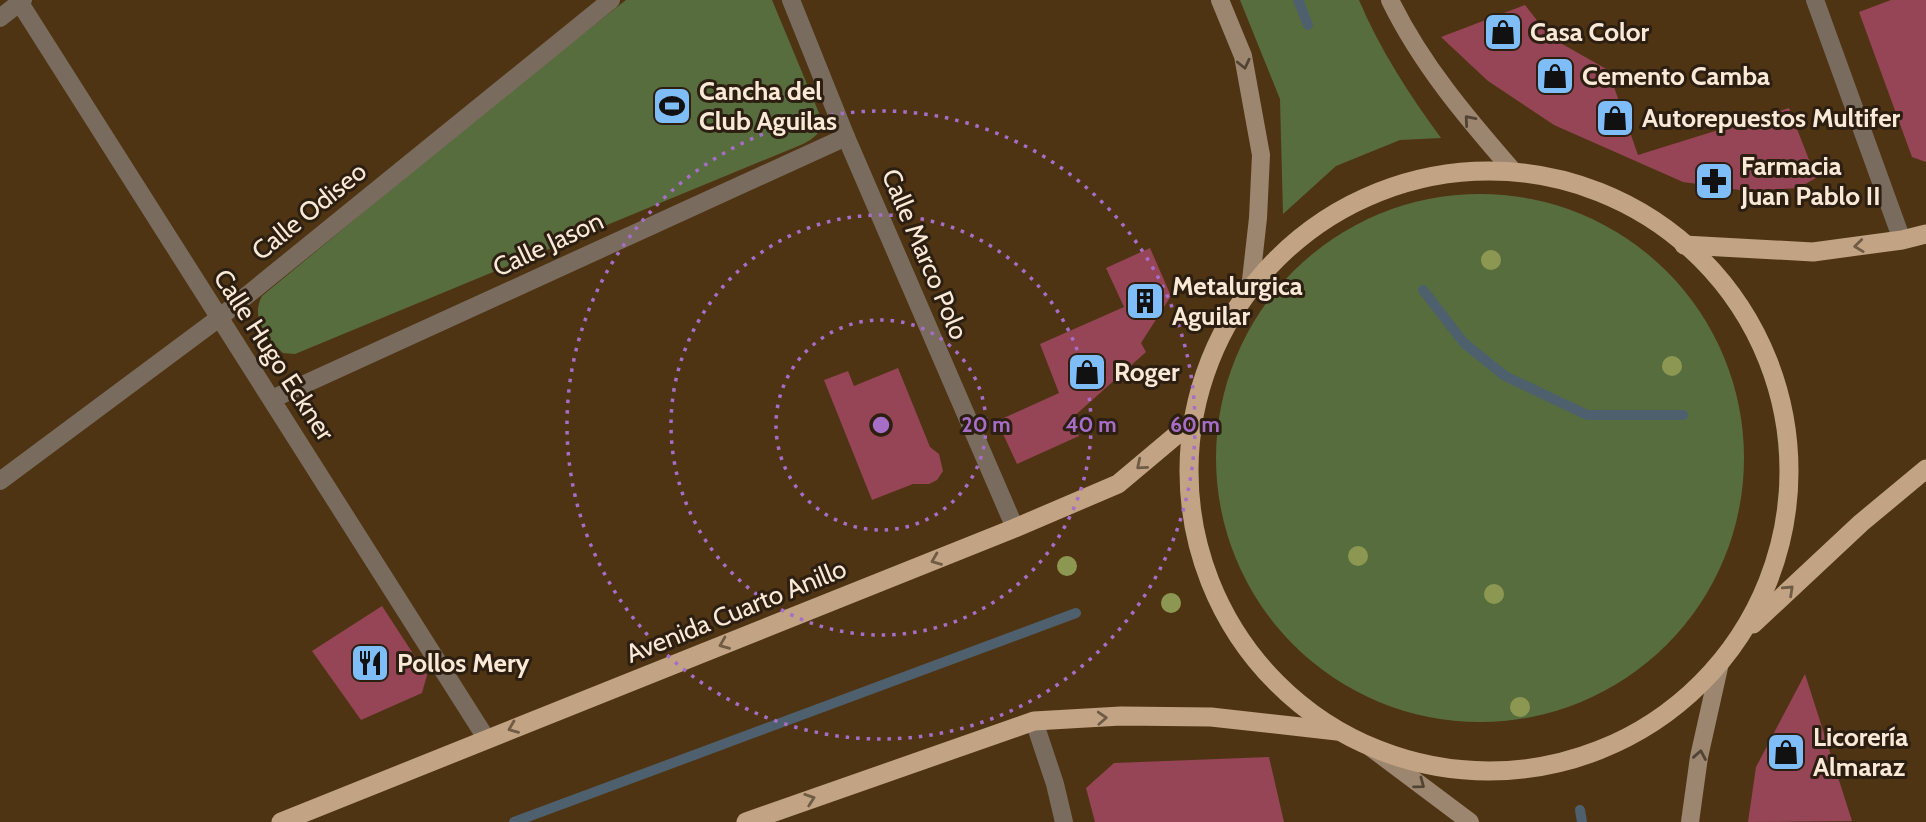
<svg xmlns="http://www.w3.org/2000/svg" width="1926" height="822" font-family="Cabin,sans-serif">
<style>
.green{fill:#586d3e}
.lines{fill:none;stroke-linecap:round;stroke-linejoin:round}
.stream{stroke:#4e606e;stroke-width:10}
.building{fill:#954556}
.minor{stroke:#796c5e;stroke-width:18}
.secondary{stroke:#9c8670;stroke-width:18}
.trunk{stroke:#c2a484;stroke-width:19}
.tree{fill:#8c9852}
.oneway{stroke:#534333}
.oneway2{stroke:#705b45}
.ring{fill:none;stroke:#a76ec7;stroke-width:3.5;stroke-dasharray:3.5 7}
.labels{text-anchor:middle;stroke-width:6;stroke-linejoin:round;paint-order:stroke}
.poi-label{font-size:26px;font-weight:bold;fill:#fae9d7;stroke:#2c1f12;text-anchor:start}
.street-label{font-size:26px;fill:#fae9d7;stroke:#2c1f12}
.centre{fill:#a76ec7;stroke:#2c1f12;stroke-width:3.5}
.ring-label{font-size:21px;text-anchor:middle;font-weight:bold;fill:#a76ec7;stroke:#2c1f12;stroke-width:6;stroke-linejoin:round;paint-order:stroke}
</style>
<rect width="100%" height="100%" fill="#4f3414"/>
<!-- green -->
<g class="green">
<path d="M626 0H772L824 125C818 134 813 139 803 144L295 354 283 353C267 338 250 318 262 296L493 105Z"/>
<path d="M1240 0H1359C1380 50 1409 94 1441 138L1400 140 1336 166 1283 214 1280 99Z"/>
<circle cx="1480" cy="458" r="264"/>
</g>
<g class="lines">
<!-- stream -->
<g class="stream">
<path d="M1298 0 1308 25"/>
<path d="M1423 290 1464 343 1505 376 1587 415H1683"/>
<path d="M1580 810 1582 822"/>
<path d="M514 822 1076 613"/>
</g>
</g>
<!-- building -->
<g class="building">
<path d="M1891 0H1926V162L1912 157 1859 12Z"/>
<path d="M1525 5 1550 37 1608 70 1638 155 1789 108 1816 178 1798 188 1747 191 1683 182 1554 125 1488 81 1441 37Z"/>
<path d="M1150 248 1171 296 1141 343 1146 352 1071 419 1079 436 1017 464 997 421 1059 393 1040 344 1124 307 1106 268Z"/>
<path d="M898 368 930 447 939 454 943 471 937 480 929 484H913L872 500 824 380 848 371 854 386Z"/>
<path d="M382 606 427 675 422 693 361 720 312 651Z"/>
<path d="M1805 674 1852 821 1748 822 1756 767Z"/>
<path d="M1269 757 1284 822H1095L1086 788 1114 763Z"/>
</g>
<g class="lines">
<!-- minor -->
<g class="minor">
<path d="M18 0 486 738"/>
<path d="M791 0 846 137 1015 528"/>
<path d="M1815 0 1902 240"/>
<path d="M0 18 23 0"/>
<path d="M272 399 846 137"/>
<path d="M0 481 219 318 611 0"/>
<path d="M1034 721 1055 784 1064 822"/>
</g>
<!-- secondary -->
<g class="secondary">
<path d="M1220 0 1243 56 1261 155 1258 218 1250 289"/>
<path d="M1390 0C1421 64 1467 118 1514 172"/>
<path d="M1370 747 1470 822"/>
<path d="M1690 822 1699 757 1720 663"/>
</g>
<!-- trunk -->
<g class="trunk">
<circle cx="1489" cy="471" r="300"/>
<path d="M1684 245 1813 252 1902 240 1926 234"/>
<path d="M1753 624 1861 523 1926 469"/>
<path d="M281 822 1015 528 1118 484 1193 421"/>
<path d="M746 822 1034 721 1121 716 1211 717 1337 731"/>
</g>
</g>
<!-- trees -->
<g class="tree">
<circle cx="1491" cy="260" r="10"/>
<circle cx="1672" cy="366" r="10"/>
<circle cx="1358" cy="556" r="10"/>
<circle cx="1067" cy="566" r="10"/>
<circle cx="1494" cy="594" r="10"/>
<circle cx="1171" cy="603" r="10"/>
<circle cx="1520" cy="707" r="10"/>
</g>
<!-- one-way arrows -->
<defs><path id="oneway-chevron" d="M-2-3.5L2.5 0L-2 3.5" fill="none" stroke-width="1.6" stroke-linecap="round" stroke-linejoin="round" transform="scale(1.75)"/></defs>
<g class="oneway">
<use href="#oneway-chevron" transform="translate(1244 64) rotate(77)"/>
<use href="#oneway-chevron" transform="translate(1469 120) rotate(-131)"/>
<use href="#oneway-chevron" transform="translate(1700 755) rotate(-80)"/>
<use href="#oneway-chevron" transform="translate(1420 784) rotate(37)"/>
</g>
<g class="oneway2">
<use href="#oneway-chevron" transform="translate(1859 246) rotate(173)"/>
<use href="#oneway-chevron" transform="translate(1141 465) rotate(140)"/>
<use href="#oneway-chevron" transform="translate(936 560) rotate(158)"/>
<use href="#oneway-chevron" transform="translate(1789 590) rotate(-43)"/>
<use href="#oneway-chevron" transform="translate(724 644) rotate(158)"/>
<use href="#oneway-chevron" transform="translate(1102 718) rotate(-3)"/>
<use href="#oneway-chevron" transform="translate(513 728) rotate(158)"/>
<use href="#oneway-chevron" transform="translate(810 799) rotate(-19)"/>
</g>
<!-- distance rings -->
<g class="ring">
<circle cx="881" cy="425" r="105"/>
<circle cx="881" cy="425" r="210"/>
<circle cx="881" cy="425" r="314"/>
</g>
<!-- icons -->
<defs>
<symbol id="shop-square" viewBox="-11 -11 22 22"><rect x="-9" y="-9" width="18" height="18" rx="4" fill="#7fbdf9" stroke="#2c1f12"/><path d="M-5-2.5h2.3a2.7 3.5 0 0 1 5.4 0H5L5.5 6h-11ZM-1.5-2.5h3a1.5 2.3 0 0 0-3 0Z" fill="#111"/></symbol>
<symbol id="stadium-square" viewBox="-11 -11 22 22"><rect x="-9" y="-9" width="18" height="18" rx="4" fill="#7fbdf9" stroke="#2c1f12"/><path d="M0-5a6.5 5 0 1 0 0 10a6.5 5 0 1 0 0-10ZM-3.5-1.8h7v3.6h-7Z" fill="#111"/></symbol>
<symbol id="pharmacy-square" viewBox="-11 -11 22 22"><rect x="-9" y="-9" width="18" height="18" rx="4" fill="#7fbdf9" stroke="#2c1f12"/><path d="M-2-6h4v4h4v4h-4v4h-4v-4h-4v-4h4Z" fill="#111"/></symbol>
<symbol id="building-square" viewBox="-11 -11 22 22"><rect x="-9" y="-9" width="18" height="18" rx="4" fill="#7fbdf9" stroke="#2c1f12"/><path d="M-4-6H4V6H1V3H-1V6H-4ZM-2.5-4.3h1.7v1.8h-1.7ZM.8-4.3h1.7v1.8H.8ZM-2.5-1h1.7V.8h-1.7ZM.8-1h1.7V.8H.8Z" fill="#111"/></symbol>
<symbol id="restaurant-square" viewBox="-11 -11 22 22"><rect x="-9" y="-9" width="18" height="18" rx="4" fill="#7fbdf9" stroke="#2c1f12"/><path d="M-5-6h1v4h1v-4h1v4h1v-4h1v5L-1.5 .5V6h-2V.5L-5-1ZM5-6V6H3V1.5H1.5Q1.5-4 5-6Z" fill="#111"/></symbol>
</defs>
<g fill-rule="evenodd">
<use href="#shop-square" x="1481" y="10" width="44" height="44"/>
<use href="#shop-square" x="1533" y="54" width="44" height="44"/>
<use href="#stadium-square" x="650" y="84" width="44" height="44"/>
<use href="#shop-square" x="1593" y="96" width="44" height="44"/>
<use href="#pharmacy-square" x="1692" y="159" width="44" height="44"/>
<use href="#building-square" x="1123" y="279" width="44" height="44"/>
<use href="#shop-square" x="1065" y="350" width="44" height="44"/>
<use href="#restaurant-square" x="348" y="641" width="44" height="44"/>
<use href="#shop-square" x="1764" y="730" width="44" height="44"/>
</g>
<g class="labels">
<!-- poi labels -->
<g class="poi-label">
<text x="1530" y="41">Casa Color</text>
<text x="1582" y="85">Cemento Camba</text>
<text x="699" y="100">Cancha del<tspan x="699" dy="30">Club Aguilas</tspan></text>
<text x="1642" y="127">Autorepuestos Multifer</text>
<text x="1741" y="175">Farmacia<tspan x="1741" dy="30">Juan Pablo II</tspan></text>
<text x="1172" y="295">Metalurgica<tspan x="1172" dy="30">Aguilar</tspan></text>
<text x="1114" y="381">Roger</text>
<text x="397" y="672">Pollos Mery</text>
<text x="1813" y="746">Licorería<tspan x="1813" dy="30">Almaraz</tspan></text>
</g>
<!-- street labels -->
<g class="street-label">
<text transform="translate(309 211) rotate(-39)" y="9">Calle Odiseo</text>
<text transform="translate(548 244) rotate(-25)" y="9">Calle Jason</text>
<text transform="translate(925 254) rotate(67)" y="9">Calle Marco Polo</text>
<text transform="translate(274 355) rotate(57)" y="9">Calle Hugo Eckner</text>
<text transform="translate(736 611) rotate(-22)" y="9">Avenida Cuarto Anillo</text>
</g>
</g>
<circle cx="881" cy="425" r="10" class="centre"/>
<g class="ring-label">
<text x="986" y="432">20 m</text>
<text x="1091" y="432">40 m</text>
<text x="1195" y="432">60 m</text>
</g>
</svg>
